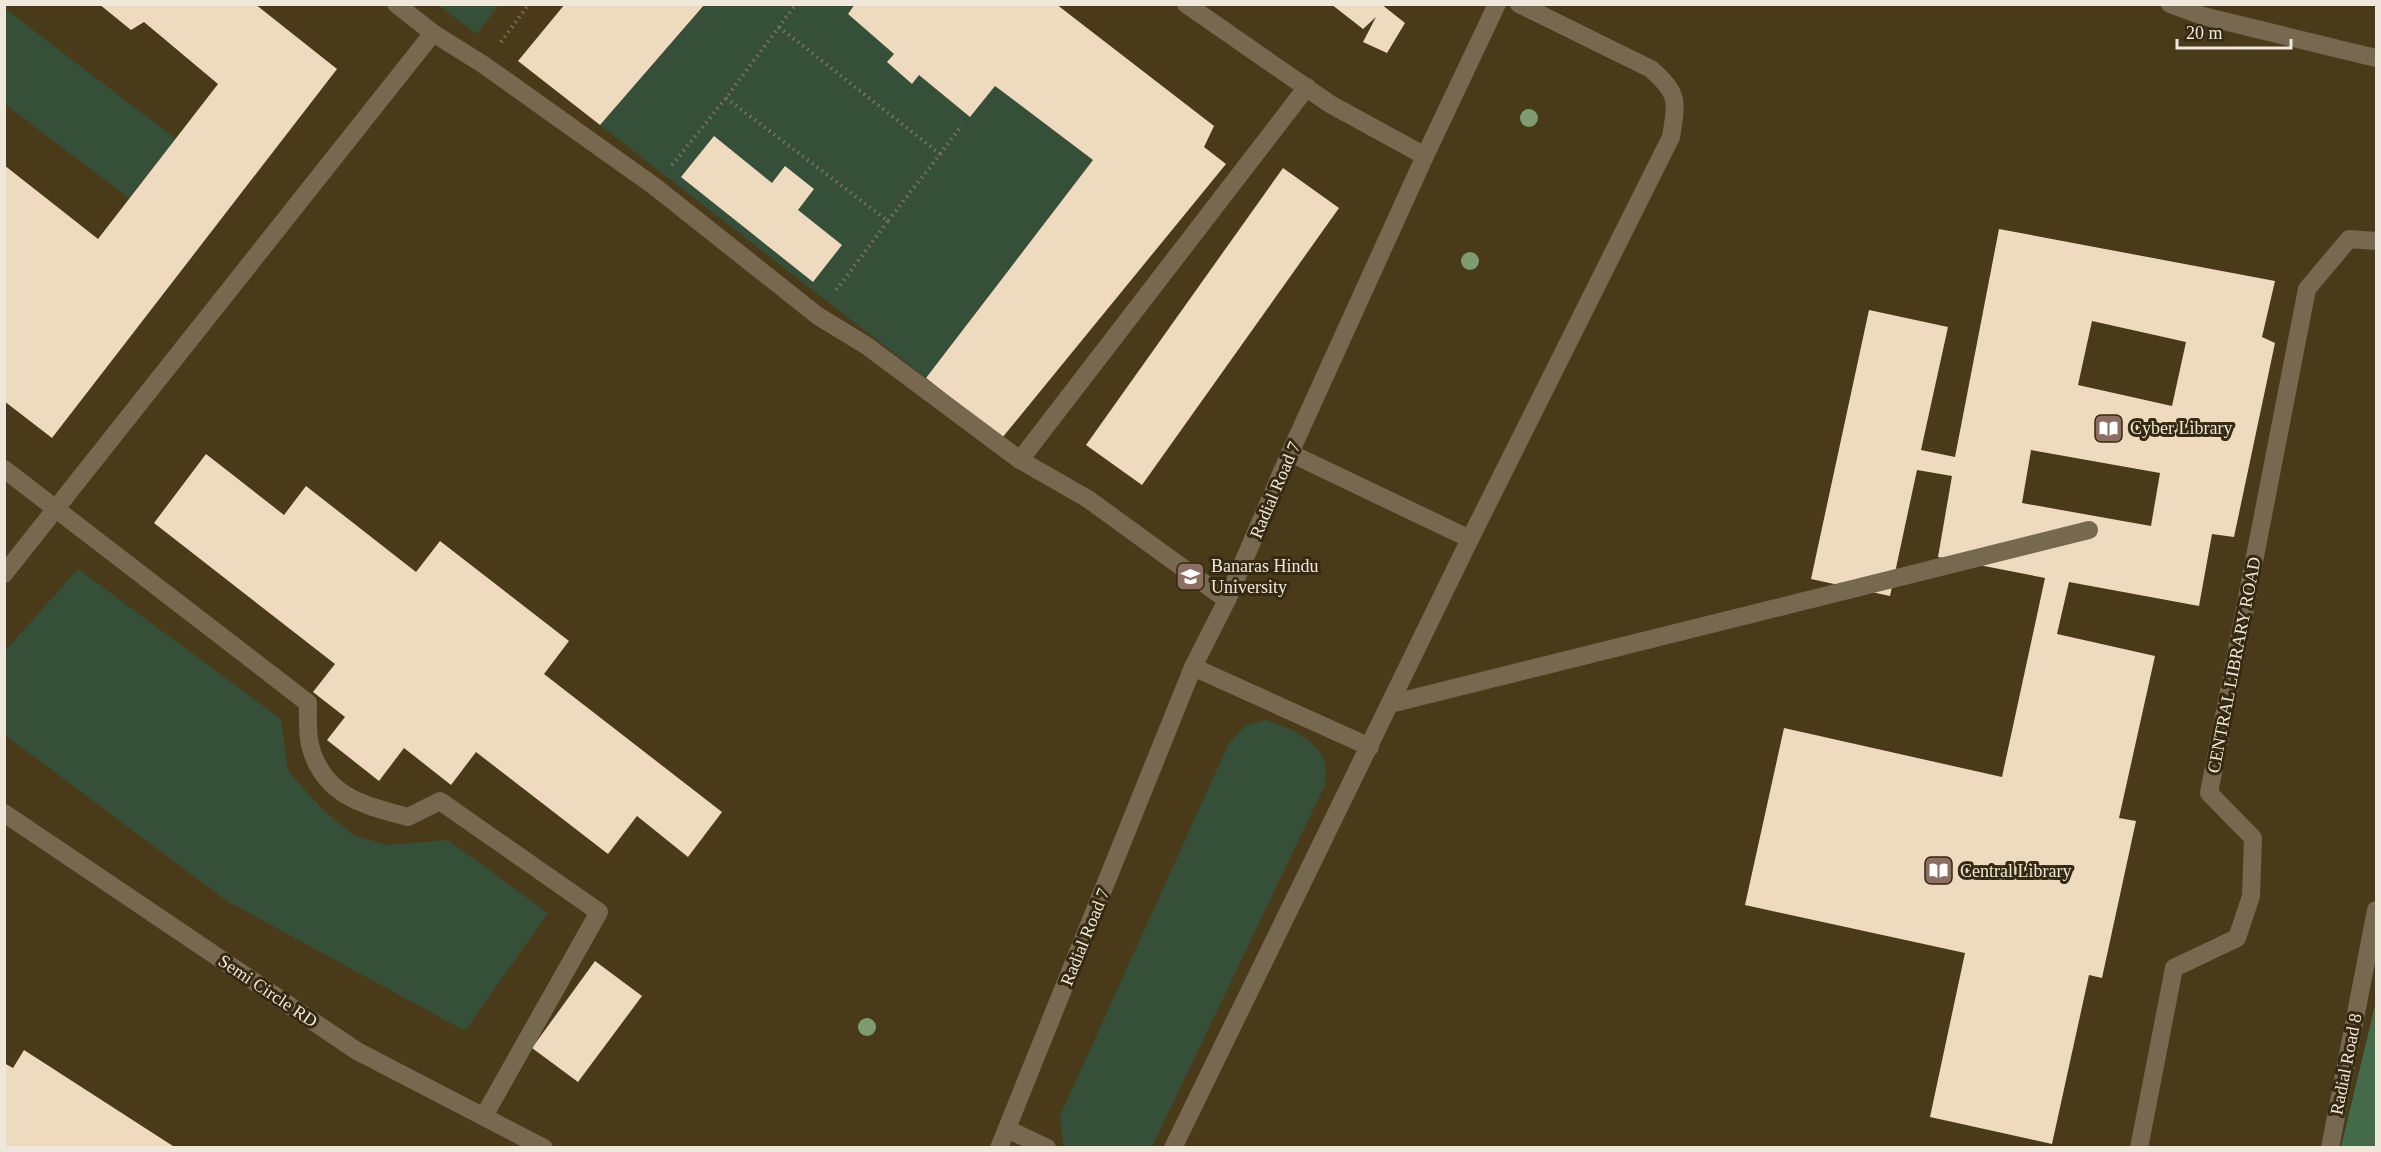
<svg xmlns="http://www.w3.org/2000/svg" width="2381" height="1152" font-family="'Times New Roman',serif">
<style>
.built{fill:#493a1a}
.green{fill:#364f39}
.forest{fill:#436a49}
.building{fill:#eddabf;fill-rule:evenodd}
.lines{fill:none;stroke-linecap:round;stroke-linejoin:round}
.path{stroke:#7d735e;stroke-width:4;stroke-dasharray:1.5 4.5;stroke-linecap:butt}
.minor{stroke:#76694f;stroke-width:18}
.tree{fill:#7e9b72}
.labels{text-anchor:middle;stroke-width:6;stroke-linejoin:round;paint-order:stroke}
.poi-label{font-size:18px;fill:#efe7d9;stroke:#352911;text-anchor:start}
.street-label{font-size:18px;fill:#efe7d9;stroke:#352911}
</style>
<rect width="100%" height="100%" fill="#3f331b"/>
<!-- built -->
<rect class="built" x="5" y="5" width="2371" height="1142"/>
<!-- green -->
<g class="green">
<path d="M438 5H499L477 34Z"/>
<path d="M705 5H855L848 14 894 54 888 62 912 84 919 75 970 117 995 86 1093 160 926 378 600 125Z"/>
<path d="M4 8 176 139 129 198 5 104Z"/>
<path d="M78 569 281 719 288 771 322 809 355 836 388 845 448 840 548 913 465 1031 227 901 5 735V651Z"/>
<path d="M1265 720C1284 725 1318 740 1324 760 1327 767 1325 777 1325 785L1152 1147H1066L1063 1143 1060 1116 1229 743 1246 725Z"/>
</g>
<!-- forest -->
<path class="forest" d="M2376 1001V1147H2341Z"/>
<!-- building -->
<g class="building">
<path d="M99 4H255L337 69 52 438 4 401V165L98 239 218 84 144 22 131 30Z"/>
<path d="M565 4H705L600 125 518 61Z"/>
<path d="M855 4H1056L1214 126 1204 147 1226 164 1002 438 926 378 1093 160 995 86 970 117 919 75 912 84 887 62 894 54 848 14Z"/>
<path d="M1331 4H1381L1405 23 1387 53 1363 42 1376 17 1363 29Z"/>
<path d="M714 136 772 183 785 166 814 189 798 210 842 245 813 282 681 177Z"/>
<path d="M1283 168 1339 208 1142 485 1086 445Z"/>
<path d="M1999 229 2275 281 2262 337 2275 343 2234 537 2212 534 2199 606 2069 582 2057 634 2155 656 2119 818 2136 821 2102 978 2089 975 2052 1144 1930 1117 1965 953 1745 905 1784 728 2002 777 2045 578 1938 557 1952 476 1917 470 1890 596 1811 579 1869 310 1948 327 1921 450 1955 457ZM2092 321 2186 342 2172 406 2078 385ZM2031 450 2160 473 2151 526 2022 503Z"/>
<path d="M206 454 284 515 306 486 416 572 440 541 569 641 544 674 722 812 688 857 637 816 608 854 476 752 451 785 404 748 379 781 327 740 345 717 313 692 335 664 154 523Z"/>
<path d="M595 961 642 996 578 1082 532 1048Z"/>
<path d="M24 1050 176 1148H4V1063L13 1068Z"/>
</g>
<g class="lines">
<!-- path -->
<g class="path">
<path d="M779 27 940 154 888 221"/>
<path d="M501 42 529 4"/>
<path d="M726 98 888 221 834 293"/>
<path d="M940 154 962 125"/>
<path d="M672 165 726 98 796 4"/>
</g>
<!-- minor -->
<g class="minor">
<path d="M1186 4 1330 104 1425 156"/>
<path d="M2170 4 2203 16 2376 58"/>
<path d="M433 33 484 65 654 186 818 316 867 346 1020 460 1088 499 1227 600"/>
<path d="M1290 453 1470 539"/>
<path d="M1020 460 1307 87"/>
<path d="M4 469 308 703C308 716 307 732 310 745 323 796 363 805 408 817L440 801 599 912 484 1116"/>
<path d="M4 574 433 33 396 4"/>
<path d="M1193 667 1370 747"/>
<path d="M1390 704 2089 530"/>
<path d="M4 813 357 1051 544 1148"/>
<path d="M1007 1129 1047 1148"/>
<path d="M999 1148 1193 667 1227 600 1290 453 1425 156 1497 4"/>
<path d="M1173 1148 1470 539 1671 137C1677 100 1679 94 1651 69L1519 4"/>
<path d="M2139 1148 2174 968 2237 938 2251 896 2253 838 2209 793 2307 289 2349 239 2376 241"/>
<path d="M2330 1148 2376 910"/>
</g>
</g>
<!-- trees -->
<g class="tree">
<circle cx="1529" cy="118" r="9"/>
<circle cx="1470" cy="261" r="9"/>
<circle cx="867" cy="1027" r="9"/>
</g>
<!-- icons -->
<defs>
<symbol id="library-square" viewBox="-11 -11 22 22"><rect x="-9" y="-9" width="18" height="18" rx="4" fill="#8d6e63" stroke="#352911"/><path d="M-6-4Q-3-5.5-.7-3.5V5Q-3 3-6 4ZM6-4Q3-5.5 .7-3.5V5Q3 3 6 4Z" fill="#fff"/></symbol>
<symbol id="university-square" viewBox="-11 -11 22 22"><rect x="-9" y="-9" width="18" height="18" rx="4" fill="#8d6e63" stroke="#352911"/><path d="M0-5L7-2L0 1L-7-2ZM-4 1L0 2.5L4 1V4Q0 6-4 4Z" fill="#fff"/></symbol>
</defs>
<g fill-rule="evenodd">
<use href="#library-square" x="2092" y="412" width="33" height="33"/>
<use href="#university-square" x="1174" y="560" width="33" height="33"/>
<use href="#library-square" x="1922" y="854" width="33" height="33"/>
</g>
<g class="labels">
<!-- poi labels -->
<g class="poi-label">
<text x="2130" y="434">Cyber Library</text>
<text x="1211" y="572">Banaras Hindu<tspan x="1211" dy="21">University</tspan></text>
<text x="1960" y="877">Central Library</text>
</g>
<!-- street labels -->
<g class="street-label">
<text transform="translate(1275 490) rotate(-67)" y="6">Radial Road 7</text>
<text transform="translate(2234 665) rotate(-79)" y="6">CENTRAL LIBRARY ROAD</text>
<text transform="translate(1085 937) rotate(-68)" y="6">Radial Road 7</text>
<text transform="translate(268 991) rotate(34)" y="6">Semi Circle RD</text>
<text transform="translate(2346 1064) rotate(-79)" y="6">Radial Road 8</text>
</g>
</g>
<!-- border -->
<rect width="2381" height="1152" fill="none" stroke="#efe7d9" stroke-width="12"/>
<!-- scale -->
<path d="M2177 39v9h114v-9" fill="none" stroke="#efe7d9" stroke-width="3"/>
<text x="2186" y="39" font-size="18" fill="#efe7d9" stroke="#352911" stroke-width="4.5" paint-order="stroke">20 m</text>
</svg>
